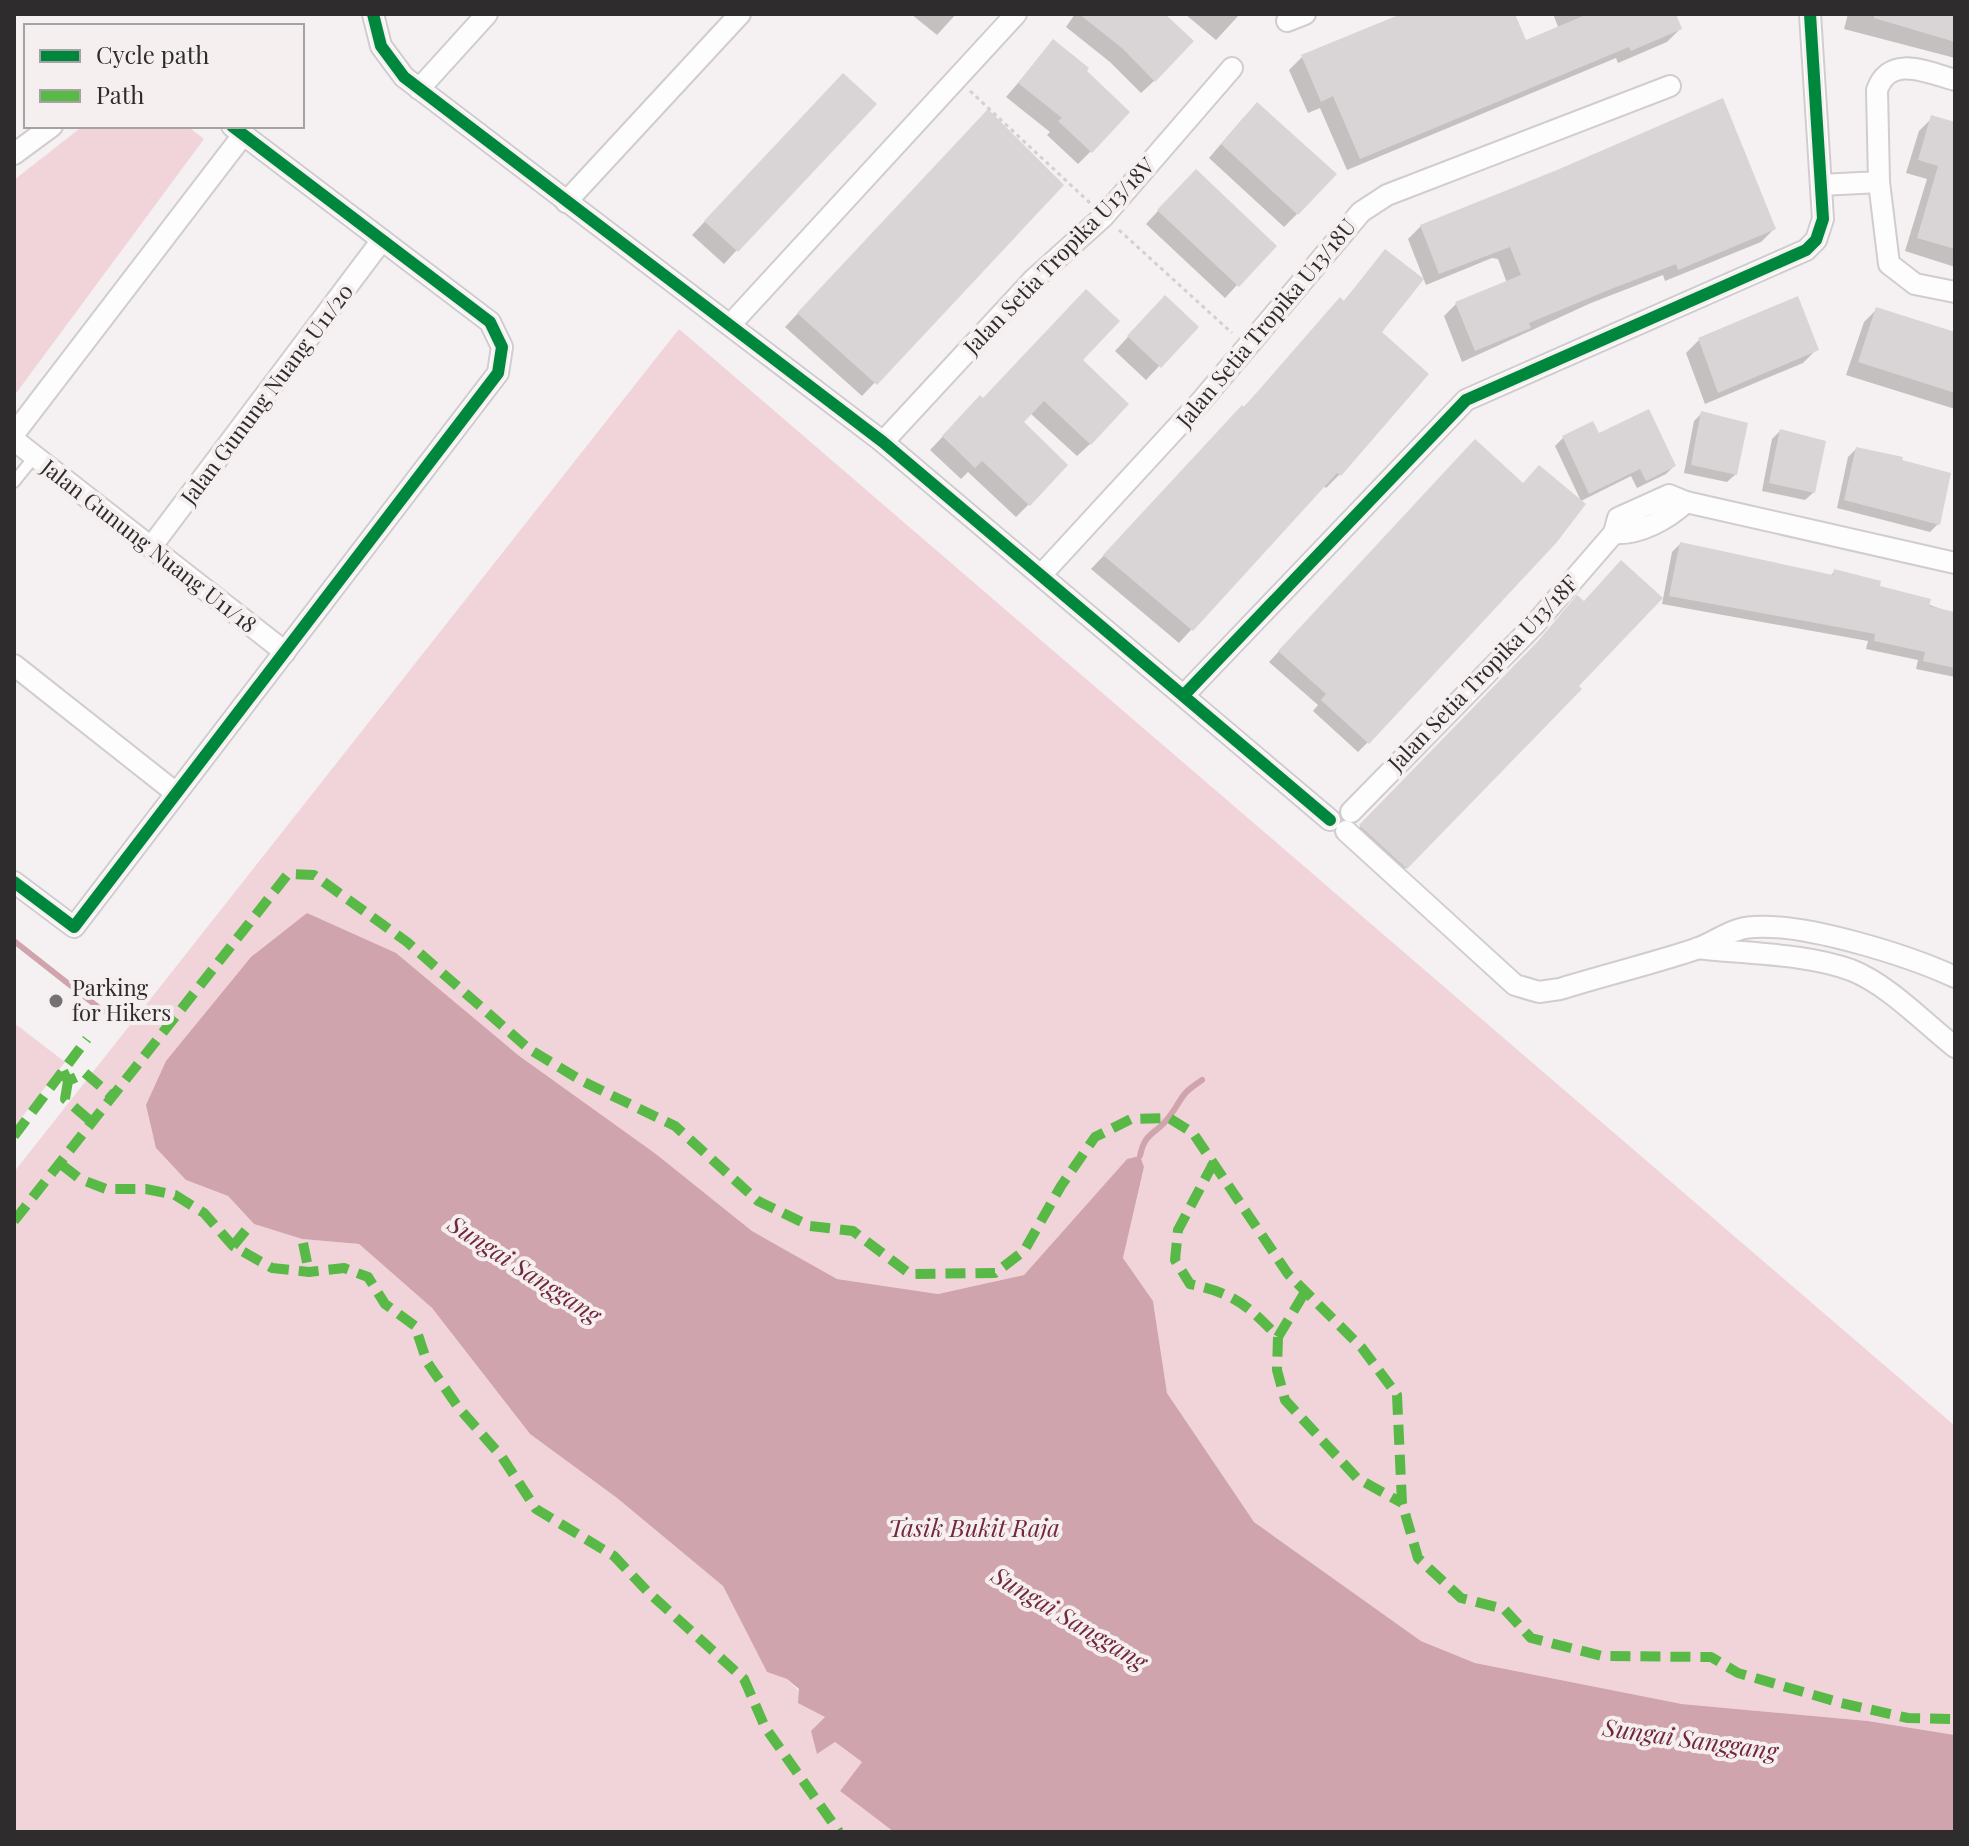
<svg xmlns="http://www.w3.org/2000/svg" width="1969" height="1846" font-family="'Playfair Display',serif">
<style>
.green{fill:#f1d4d9}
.water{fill:#d0a4ad}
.shadow{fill:#0003}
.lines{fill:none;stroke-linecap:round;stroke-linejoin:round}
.stream{stroke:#d0a4ad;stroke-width:6}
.building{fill:#d9d5d6}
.lane-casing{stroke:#d1cdce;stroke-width:14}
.street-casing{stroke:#d1cdce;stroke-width:24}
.path{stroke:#d2d0d1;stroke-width:3;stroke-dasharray:4 4;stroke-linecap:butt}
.lane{stroke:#fefdfd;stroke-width:10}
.street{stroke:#fefdfd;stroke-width:20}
.quiet{stroke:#58b947;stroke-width:10;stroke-dasharray:20 10;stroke-linecap:butt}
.cycleway-casing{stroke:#f6eff0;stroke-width:17}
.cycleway{stroke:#00873e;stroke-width:12}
.poi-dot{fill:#747172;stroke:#f6eff0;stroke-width:3}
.labels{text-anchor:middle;stroke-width:8;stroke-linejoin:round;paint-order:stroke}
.street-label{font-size:22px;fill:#2f2c2d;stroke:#f6eff0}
.poi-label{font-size:22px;fill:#2f2c2d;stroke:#f6eff0;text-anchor:start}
.water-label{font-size:24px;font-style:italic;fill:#71273c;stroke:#f6eff0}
</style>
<rect width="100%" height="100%" fill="#f5f0f1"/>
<!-- green -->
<g class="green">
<path d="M83 126H187L204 139 14 396V180Z"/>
<path d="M679 329 1955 1426V1735L1868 1721 1682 1704 1475 1663 1421 1641 1254 1522 1167 1393 1153 1301 1123 1258 1144 1167 1127 1159 1024 1275 938 1294 837 1279 752 1231 656 1154 518 1055 343 932 307 913 186 1180 228 1196 254 1224 302 1239 359 1244 432 1308 530 1434 617 1498 723 1586 767 1672 787 1679 825 1717 817 1754 835 1742 862 1762 840 1791 894 1832H14V1172Z"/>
<path d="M14 1023 65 1062 14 1127Z"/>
</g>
<!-- water -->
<path class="water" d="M307 913 396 953 518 1055 656 1154 752 1231 837 1279 938 1294 1024 1275 1127 1159 1140 1156 1144 1167 1123 1258 1153 1301 1167 1393 1254 1522 1421 1641 1475 1663 1682 1704 1868 1721 1955 1735V1832H894L840 1791 862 1762 835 1742 817 1754 811 1731 825 1717 798 1703 799 1689 787 1679 767 1672 723 1586 617 1498 530 1434 432 1308 359 1244 302 1239 254 1224 228 1196 186 1180 156 1148 146 1105 166 1061 251 957Z"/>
<!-- shadow -->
<g class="shadow">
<path d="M911 14H956L937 35Z"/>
<path d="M1075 14H1160L1154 81 1141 93 1110 62 1066 27Z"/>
<path d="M1185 14H1240L1216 40Z"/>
<path d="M1407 14H1513L1525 43 1559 29 1553 14H1674L1680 29 1667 42 1618 63 1616 58 1347 170 1320 108 1308 113 1289 70 1302 57Z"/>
<path d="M1848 14H1955V58L1844 29Z"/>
<path d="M1053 42 1091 151 1078 164 1047 135 1050 132 1006 97Z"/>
<path d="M830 89 824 155 724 264 692 235Z"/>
<path d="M1244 117 1297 214 1284 227 1209 158Z"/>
<path d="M1932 118 1955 124V267L1905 251 1927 179 1906 173 1919 131Z"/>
<path d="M976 125 1061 185 862 396 785 327Z"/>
<path d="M1183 184 1237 285 1225 298 1146 224Z"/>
<path d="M1421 226 1774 229 1761 242 1665 281 1663 275 1591 303 1462 362 1444 316 1457 303 1507 283 1498 259 1492 258 1426 285 1408 239Z"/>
<path d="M1385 252 1379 332 1426 374 1339 475 1326 488 1323 485 1179 643 1091 569 1343 302Z"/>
<path d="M1877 309 1955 333V409L1846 375 1864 322Z"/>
<path d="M1152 311 1196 327 1146 380 1115 351Z"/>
<path d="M1699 340 1816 350 1803 363 1705 404 1686 353Z"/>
<path d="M1080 360 1090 444 1077 456 1030 413 1021 422 1029 504 1016 517 968 472 961 479 930 450 967 411 983 401Z"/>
<path d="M1702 413 1736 474 1727 482 1684 473 1694 421Z"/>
<path d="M1780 431 1814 492 1805 500 1762 491 1772 439Z"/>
<path d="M1598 436 1674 466 1666 474 1637 488 1631 476 1581 501 1555 446 1563 438Z"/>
<path d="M1856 449 1938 524 1930 532 1837 508 1848 457Z"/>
<path d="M1465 452 1368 742 1358 752 1313 711 1318 705 1269 662Z"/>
<path d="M1680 544 1830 576 1835 571 1955 614V677L1916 669 1918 660 1866 649 1868 641 1662 604 1672 552Z"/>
<path d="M1529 653 1579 689 1397 877 1352 835Z"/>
</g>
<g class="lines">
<!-- stream -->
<g class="stream">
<path d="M14 941 103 1011"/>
<path d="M1140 1156C1145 1131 1156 1135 1169 1117 1185 1096 1177 1097 1202 1080"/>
</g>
</g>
<!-- building -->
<g class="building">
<path d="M1079 14H1165L1194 41 1155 82 1123 49Z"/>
<path d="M1401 14H1515L1526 40 1588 14H1676L1682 29 1631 51 1629 47 1360 159 1333 96 1321 102 1301 55Z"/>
<path d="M1874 14H1955V42L1874 18Z"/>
<path d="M1053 39 1089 68 1087 71 1130 112 1092 153 1058 121 1062 118 1018 83Z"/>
<path d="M843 73 877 104 738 252 704 221Z"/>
<path d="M1723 98 1776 229 1678 270 1676 264 1606 291 1529 323 1531 328 1475 351 1455 302 1521 275 1510 247 1439 274 1420 225 1557 170Z"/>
<path d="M1257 102 1337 174 1298 215 1221 144Z"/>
<path d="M988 109 1064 185 877 385 797 313Z"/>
<path d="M1931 115 1955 122V249L1917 238 1938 166 1918 160Z"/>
<path d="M1196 169 1277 246 1239 287 1157 210Z"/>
<path d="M1385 249 1424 279 1382 332 1429 374 1341 476 1337 473 1193 631 1103 555 1242 405 1244 407 1340 297 1344 301Z"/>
<path d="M1086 289 1120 321 1083 360 1129 404 1091 445 1044 401 1024 422 1068 465 1030 506 982 461 975 468 942 436 980 395 983 398Z"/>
<path d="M1165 295 1199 327 1161 368 1127 336Z"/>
<path d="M1798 296 1819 350 1718 393 1698 338Z"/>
<path d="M1876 307 1955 332V393L1858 362Z"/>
<path d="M1649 409 1676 466 1646 481 1640 469 1589 494 1562 436 1593 421 1599 433Z"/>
<path d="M1701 411 1748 423 1737 475 1691 465Z"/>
<path d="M1780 429 1826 441 1815 493 1769 483Z"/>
<path d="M1475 439 1523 483 1539 465 1586 504 1557 542 1369 744 1321 700 1326 694 1278 651Z"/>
<path d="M1856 447 1903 457 1902 460 1951 473 1940 525 1844 500Z"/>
<path d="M1680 542 1833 575 1834 569 1881 581 1880 586 1931 599 1929 606 1955 612V668L1923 661 1925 652 1874 641 1875 634 1669 596Z"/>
<path d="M1621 560 1663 598 1579 686 1582 689 1407 869 1359 825 1538 641 1577 595 1584 601Z"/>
</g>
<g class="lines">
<defs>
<path id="lane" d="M14 482 35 456"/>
<g id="street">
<path d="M373 14 381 46 404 77 883 442 1330 820"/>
<path d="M1287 21 1305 14"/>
<path d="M419 89 487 14"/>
<path d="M14 154 52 126"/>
<path d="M1879 182 1889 264 1915 284 1955 292"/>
<path d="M1821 185 1879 182 1877 90C1890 54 1927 72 1955 80"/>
<path d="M566 202 740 14"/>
<path d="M730 325 1016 14"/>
<path d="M14 434 243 135"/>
<path d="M14 440 285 652"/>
<path d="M883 442 1033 280 1104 216 1232 68"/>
<path d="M1669 495 1686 502C1668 519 1639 535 1614 533L1618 518Z"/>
<path d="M1686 502 1955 563"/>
<path d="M151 547 382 240"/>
<path d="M1042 574 1203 399 1361 212 1387 195 1670 86"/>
<path d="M14 665 176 793"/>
<path d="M1185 694 1466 400 1806 250 1816 240 1823 219 1810 14"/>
<path d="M1351 812 1536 623 1614 533"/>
<path d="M1346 831 1515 985 1539 992 1560 989C1605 975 1651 964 1696 949 1716 942 1731 928 1753 927 1805 923 1907 955 1955 977"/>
<path d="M14 882 74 927 498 373 502 347 490 322 232 126"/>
<path d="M1698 948C1747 954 1804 953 1851 970 1889 985 1923 1022 1955 1047"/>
</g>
</defs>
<!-- lane casing -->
<use href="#lane" class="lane-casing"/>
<!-- street casing -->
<use href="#street" class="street-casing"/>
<!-- path -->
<g class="path">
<path d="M970 91 1090 203"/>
<path d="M1119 230 1232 333"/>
</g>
<!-- lane -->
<use href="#lane" class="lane"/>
<!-- street -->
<use href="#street" class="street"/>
<!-- quiet -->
<g class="quiet">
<path d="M63 1071 68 1081 85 1073 114 1098"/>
<path d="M68 1081 65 1099 94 1124"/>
<path d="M14 1136 87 1039"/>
<path d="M1214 1162 1178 1230 1175 1260 1190 1284C1233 1293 1248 1305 1278 1337L1277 1370 1285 1400 1357 1478 1402 1503"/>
<path d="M62 1165 80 1179 106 1189H146L175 1195 204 1213 233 1246 272 1268 309 1272 344 1268 368 1277 385 1304 415 1326 427 1362 458 1407 502 1457 536 1509 614 1556 648 1592 744 1679 765 1727 839 1832"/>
<path d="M14 1221 288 874 314 875 407 942 529 1049 582 1081 675 1126 758 1201 810 1226 853 1231 910 1274 995 1273 1024 1251 1061 1186 1095 1137 1131 1119 1169 1118 1193 1133 1288 1274 1362 1348 1397 1395 1402 1503 1418 1558 1461 1598 1504 1609 1531 1638 1602 1656 1711 1657 1738 1673 1841 1703 1908 1718 1955 1719"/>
<path d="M303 1243 309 1272"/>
<path d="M233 1246 251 1224"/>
<path d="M1278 1337 1305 1292"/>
</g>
<defs>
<g id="cycleway">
<path d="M373 14 381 46 404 77 883 442 1330 820"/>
<path d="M1185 694 1466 400 1806 250 1816 240 1823 219 1810 14"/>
<path d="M14 882 74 927 498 373 502 347 490 322 232 126"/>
</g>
</defs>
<!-- cycleway casing -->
<use href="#cycleway" class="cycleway-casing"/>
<!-- cycleway -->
<use href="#cycleway" class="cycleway"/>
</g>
<!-- markers -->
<circle class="poi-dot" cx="56" cy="1001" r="8"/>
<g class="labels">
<!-- street labels -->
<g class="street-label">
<text transform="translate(1059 256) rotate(-46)" y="8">Jalan Setia Tropika U13/18V</text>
<text transform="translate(1266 323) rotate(-50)" y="8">Jalan Setia Tropika U13/18U</text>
<text transform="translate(267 394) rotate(-53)" y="8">Jalan Gunung Nuang U11/20</text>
<text transform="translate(149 546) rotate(38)" y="8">Jalan Gunung Nuang U11/18</text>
<text transform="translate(1483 673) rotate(-46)" y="8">Jalan Setia Tropika U13/18F</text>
</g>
<!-- poi labels -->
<g class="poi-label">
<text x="72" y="996">Parking<tspan x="72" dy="25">for Hikers</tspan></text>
</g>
<!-- water labels -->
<g class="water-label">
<text transform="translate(524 1270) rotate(33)" y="8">Sungai Sanggang</text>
<text x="974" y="1537">Tasik Bukit Raja</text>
<text transform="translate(1069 1619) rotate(31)" y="8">Sungai Sanggang</text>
<text transform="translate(1690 1740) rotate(8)" y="8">Sungai Sanggang</text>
</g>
</g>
<!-- border -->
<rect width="1969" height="1846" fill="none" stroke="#2f2c2d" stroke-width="32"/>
<!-- legend -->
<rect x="24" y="24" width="280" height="104" fill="#f6eff0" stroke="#a6a1a2" stroke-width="2"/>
<rect x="40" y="50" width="40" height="12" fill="#00873e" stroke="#a6a1a2" stroke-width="2"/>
<text x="96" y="64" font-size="24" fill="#2f2c2d">Cycle path</text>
<rect x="40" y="90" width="40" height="12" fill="#58b947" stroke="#a6a1a2" stroke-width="2"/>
<text x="96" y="104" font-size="24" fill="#2f2c2d">Path</text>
</svg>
